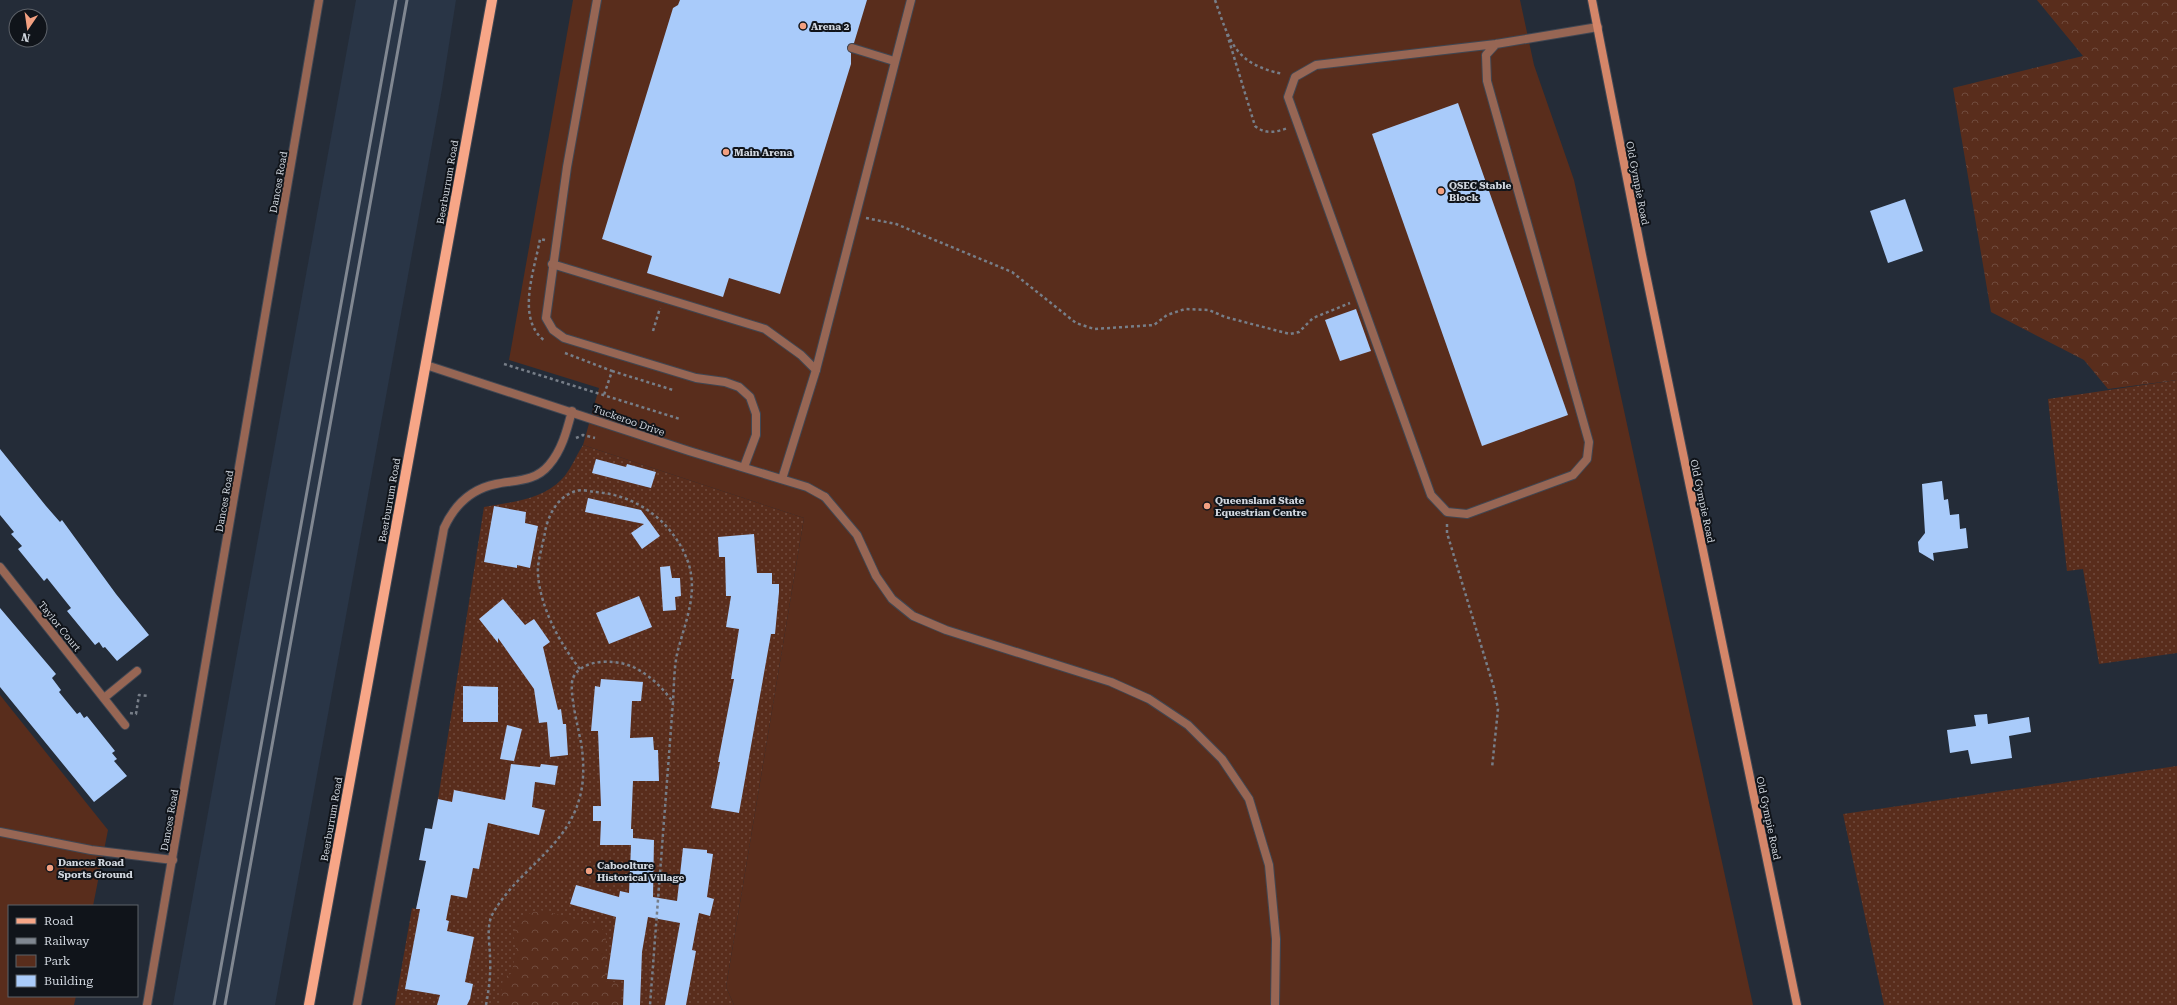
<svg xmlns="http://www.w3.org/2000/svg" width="2177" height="1005" font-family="'Roboto Serif',serif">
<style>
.built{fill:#293546}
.green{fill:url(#green-dots)}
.forest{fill:url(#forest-crowns)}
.pitch{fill:#592d1c}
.building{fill:#a9cbfa}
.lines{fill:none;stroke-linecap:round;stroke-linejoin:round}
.lane-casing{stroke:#404753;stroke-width:10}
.street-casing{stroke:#404753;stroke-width:10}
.secondary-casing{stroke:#404753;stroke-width:10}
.primary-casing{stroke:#404753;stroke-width:12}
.path{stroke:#777e88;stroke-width:2.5;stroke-dasharray:3 3;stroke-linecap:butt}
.lane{stroke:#976654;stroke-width:8}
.street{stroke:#976654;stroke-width:8}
.secondary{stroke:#d48669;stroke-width:8}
.primary{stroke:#f7a687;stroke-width:10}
.rail{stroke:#808791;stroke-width:3}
.poi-dot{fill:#f2a081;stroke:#10141a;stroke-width:1.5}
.labels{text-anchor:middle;stroke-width:4;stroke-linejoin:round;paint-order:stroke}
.poi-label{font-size:10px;font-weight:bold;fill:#d1d7df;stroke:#10141a;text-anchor:start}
.street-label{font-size:10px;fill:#d1d7df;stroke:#10141a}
</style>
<defs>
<pattern id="green-dots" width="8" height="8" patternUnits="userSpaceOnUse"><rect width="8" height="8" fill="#592d1c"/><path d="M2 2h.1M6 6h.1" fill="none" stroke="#704b3d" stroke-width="1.8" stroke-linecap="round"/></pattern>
<pattern id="forest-crowns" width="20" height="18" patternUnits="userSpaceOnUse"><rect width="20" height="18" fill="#592d1c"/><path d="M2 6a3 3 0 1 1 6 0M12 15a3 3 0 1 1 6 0" fill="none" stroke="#704b3d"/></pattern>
</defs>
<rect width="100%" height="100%" fill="#242c38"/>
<!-- built -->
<path class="built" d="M356 0H456L442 89 275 1005H173Z"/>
<!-- green -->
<g class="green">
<path d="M2177 380V653L2099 664 2083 569 2067 571 2048 399Z"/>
<path d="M583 445 804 518 726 987 734 1005H395L412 908 416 909 420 890 422 891 426 861 419 860 432 829 438 799 484 507C511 502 542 500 562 479 570 471 576 456 583 445Z"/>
<path d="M2177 766V1005H1884L1843 814Z"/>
</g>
<!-- forest -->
<g class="forest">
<path d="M2037 0H2177V380L2108 389 2084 360 1991 312 1953 88 2083 56Z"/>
<path d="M540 910 599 925 606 934 605 981 622 983 621 1005H499L503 978 512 973 516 947 513 933 522 916Z"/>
</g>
<!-- pitch -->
<g class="pitch">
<path d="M573 0H1520L1534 65 1574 180 1753 1005H734L726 987 804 518 583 445 599 388 509 360Z"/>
<path d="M0 695 108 830 93 906H9V996H76L74 1005H0Z"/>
</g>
<!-- building -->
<g class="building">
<path d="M680 0H867L854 43 849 44 847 47 848 51 851 53V64L780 294 729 278 723 297 647 273 652 256 602 239 673 8 678 5Z"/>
<path d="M1458 103 1568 415 1482 446 1372 134Z"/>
<path d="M1905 199 1923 251 1888 263 1870 211Z"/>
<path d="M1356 309 1371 351 1340 361 1325 320Z"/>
<path d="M0 449 46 506 60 522 62 520 116 594 149 635 117 661 105 647 103 648 99 642 95 645 67 611 71 608 47 578 44 581 18 549 22 546 11 534 14 532 0 515Z"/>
<path d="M596 459 626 467 627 464 656 472 651 488 592 473Z"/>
<path d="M1942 481 1944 500 1948 499 1950 515 1959 514 1960 529 1966 528 1968 548 1933 553 1934 561 1919 552 1918 542 1925 533 1922 484Z"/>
<path d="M588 498 641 510 660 536 642 549 631 533 644 524 585 512Z"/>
<path d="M494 506 526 512 525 523 538 526 530 568 517 565V568L484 562Z"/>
<path d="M754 534 757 573H772V584H779V592L775 634H771L739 813 711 808 720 762H718L734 679H731L739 629 726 627 731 596H726L725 557H719L718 537Z"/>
<path d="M670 566 672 578H680L681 596 675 597 676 610 663 611 660 567Z"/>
<path d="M639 596 652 627 609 644 596 613Z"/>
<path d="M503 599 525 625 534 619 550 642 543 647 558 710 561 709 563 724H566L568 755 550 757 547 722 539 723 534 689 498 638V643L479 619Z"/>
<path d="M0 608 56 674 52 678 61 690 59 692 77 714 80 712 84 718 87 716 115 751 112 753 117 759 114 761 127 776 94 802 0 687Z"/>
<path d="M601 679 643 682 641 701H632L630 738 653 737 654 750H658L659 781H633L631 829H633V838L654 840 653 897 677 901 683 848 707 850V853L713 854 707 897 714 899 710 916 699 913 692 950 696 951 686 1005H665L680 923 648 917 642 952 640 1005H623L624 980 607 979 616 917 570 904 576 885 619 897 620 891 629 893 631 845H600L601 821H593V806H601L598 731H591L595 686 600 687Z"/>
<path d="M463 686 498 687V722H463Z"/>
<path d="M1987 714 1988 724 2029 717 2031 732 2009 736 2012 758 1971 764 1968 750 1950 753 1947 730 1976 726 1974 715Z"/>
<path d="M507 725 522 729 514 761 500 759Z"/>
<path d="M511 764 540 767 541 764 558 766 555 785 535 782 532 807 545 810 539 835 488 823 479 869 473 868 467 898 451 895 446 920 449 921 447 931 474 937 465 982 473 984 470 999 467 1005H437L440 995 405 989 420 909H416L426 861 419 860 425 828 432 829 438 799 452 802 454 790 505 800Z"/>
</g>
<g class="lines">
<defs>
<g id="lane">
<path d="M597 0 567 167 546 318 553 330 564 338 696 378 725 382 739 387 750 397 756 414V435L744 467"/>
<path d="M1496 44 1486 55 1487 81 1589 442 1587 459 1573 475 1467 514 1447 512 1431 495 1288 97 1295 77 1316 65 1496 44 1598 27"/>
<path d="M852 48 894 61"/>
<path d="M552 264 765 329 801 355 816 370"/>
<path d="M782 479 816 370 911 0"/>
<path d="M825 497 857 535 876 576 892 599 913 616 946 630 1111 682 1149 699 1188 725 1222 759 1249 799 1269 865 1276 939 1275 1005"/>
<path d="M0 832 91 850 173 860"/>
<path d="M357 1005 444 528C454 506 471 489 496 484 515 480 535 482 549 465 562 450 567 430 572 411"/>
</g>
<g id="street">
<path d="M426 365 689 451 807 487 825 497"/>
<path d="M0 567 125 725"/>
<path d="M104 698 137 671"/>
<path d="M147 1005 319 0"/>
</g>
<path id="secondary" d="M1592 0 1642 255 1797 1005"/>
<path id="primary" d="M309 1005 492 0"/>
</defs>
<!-- lane casing -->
<use href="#lane" class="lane-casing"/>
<!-- street casing -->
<use href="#street" class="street-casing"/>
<!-- secondary casing -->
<use href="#secondary" class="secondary-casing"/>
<!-- primary casing -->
<use href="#primary" class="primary-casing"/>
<!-- path -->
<g class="path">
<path d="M1215 0C1230 43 1235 64 1283 74"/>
<path d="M1227 34 1255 126C1266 135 1276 132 1288 128"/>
<path d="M866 218 896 224 1012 272 1076 323 1094 329 1154 325 1167 315 1185 309 1209 310 1225 317 1290 334 1299 332 1313 318 1350 303"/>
<path d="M545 240 540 239C535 269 515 319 545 341"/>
<path d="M653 331 660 308"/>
<path d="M565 353 612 371 604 395"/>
<path d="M504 364 680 419"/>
<path d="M612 371 673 390"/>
<path d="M576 438 583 435 595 438"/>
<path d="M1447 524V533L1494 688 1498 709 1492 768"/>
<path d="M580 669C560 644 540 607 538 574 537 561 543 545 545 532 548 515 558 496 576 491 581 489 589 491 594 492 637 494 676 524 689 565 698 596 684 625 677 654 674 669 674 686 673 702"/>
<path d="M130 713 136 714 139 695 148 696"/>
<path d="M486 1005C489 989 491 973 490 957 490 944 486 928 492 915 515 872 565 849 579 800 584 784 584 766 582 749 580 733 568 692 573 678 580 663 599 661 612 662 638 663 659 683 673 702L650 1005"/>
</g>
<!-- lane -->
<use href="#lane" class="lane"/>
<!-- street -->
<use href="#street" class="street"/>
<!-- secondary -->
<use href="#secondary" class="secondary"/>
<!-- primary -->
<use href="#primary" class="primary"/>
<!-- rail -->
<g class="rail">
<path d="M214 1005 396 0"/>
<path d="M225 1005 407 0"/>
</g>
</g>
<!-- markers -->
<g class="poi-dot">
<circle cx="803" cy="26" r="4"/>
<circle cx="726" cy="152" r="4"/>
<circle cx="1441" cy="191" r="4"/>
<circle cx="1207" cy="506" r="4"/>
<circle cx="50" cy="868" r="4"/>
<circle cx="589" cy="871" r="4"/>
</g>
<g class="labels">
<!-- poi labels -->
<g class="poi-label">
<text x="811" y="30">Arena 2</text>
<text x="734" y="156">Main Arena</text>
<text x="1449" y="189">QSEC Stable<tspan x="1449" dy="12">Block</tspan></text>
<text x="1215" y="504">Queensland State<tspan x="1215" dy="12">Equestrian Centre</tspan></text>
<text x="58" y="866">Dances Road<tspan x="58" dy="12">Sports Ground</tspan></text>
<text x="597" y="869">Caboolture<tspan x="597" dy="12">Historical Village</tspan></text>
</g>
<!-- street labels -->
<g class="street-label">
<text transform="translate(278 182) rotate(-80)" y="4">Dances Road</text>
<text transform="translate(447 182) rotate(-80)" y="4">Beerburrum Road</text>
<text transform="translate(1638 183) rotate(79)" y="4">Old Gympie Road</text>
<text transform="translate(629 420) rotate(19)" y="4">Tuckeroo Drive</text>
<text transform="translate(389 500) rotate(-80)" y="4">Beerburrum Road</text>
<text transform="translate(224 501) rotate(-80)" y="4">Dances Road</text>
<text transform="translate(1703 501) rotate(78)" y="4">Old Gympie Road</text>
<text transform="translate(60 626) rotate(51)" y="4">Taylor Court</text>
<text transform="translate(1769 818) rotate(78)" y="4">Old Gympie Road</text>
<text transform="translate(331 819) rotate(-80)" y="4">Beerburrum Road</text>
<text transform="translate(169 820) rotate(-80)" y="4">Dances Road</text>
</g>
</g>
<!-- legend -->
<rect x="8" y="905" width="130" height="92" fill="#10141a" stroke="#5d6269"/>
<rect x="16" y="918" width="20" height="6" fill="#f7a687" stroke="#5d6269"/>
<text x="44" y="925" font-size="12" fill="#d1d7df">Road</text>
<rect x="16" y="938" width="20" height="6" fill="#808791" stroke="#5d6269"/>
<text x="44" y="945" font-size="12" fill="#d1d7df">Railway</text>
<rect x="16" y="955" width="20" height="12" fill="#592d1c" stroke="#5d6269"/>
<text x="44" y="965" font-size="12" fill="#d1d7df">Park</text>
<rect x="16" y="975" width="20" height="12" fill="#a9cbfa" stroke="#5d6269"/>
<text x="44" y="985" font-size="12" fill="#d1d7df">Building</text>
<!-- north arrow -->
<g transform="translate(28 28) rotate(193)"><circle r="19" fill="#10141a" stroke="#5d6269"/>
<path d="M0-3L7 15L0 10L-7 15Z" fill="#f2a081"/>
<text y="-6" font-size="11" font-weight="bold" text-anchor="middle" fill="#d1d7df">N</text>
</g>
</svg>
